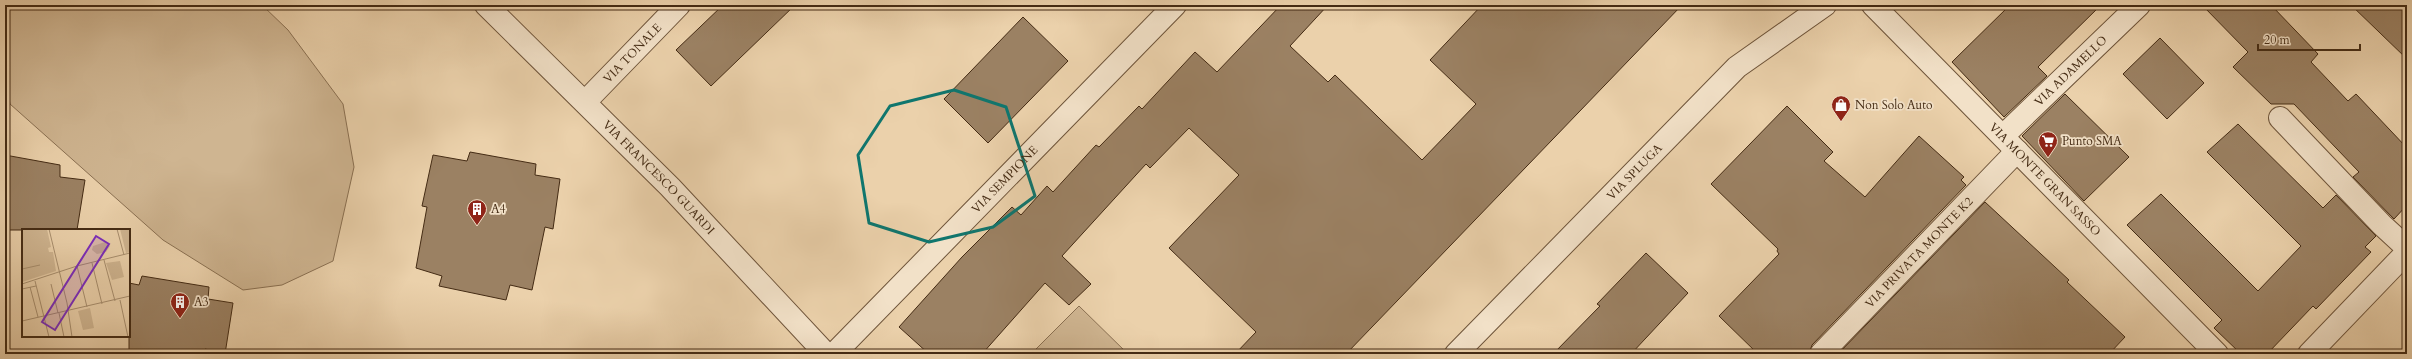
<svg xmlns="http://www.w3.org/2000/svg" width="2412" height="359" font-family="Cardo,serif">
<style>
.green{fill:#cfb591;stroke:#8a7052}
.building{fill:#9b8163;stroke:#442b14}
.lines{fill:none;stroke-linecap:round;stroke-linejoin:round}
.minor-casing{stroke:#6e543a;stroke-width:24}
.minor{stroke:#f2e1c8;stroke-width:22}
.marked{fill:none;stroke:#0f766e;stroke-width:3;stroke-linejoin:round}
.labels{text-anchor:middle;stroke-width:3.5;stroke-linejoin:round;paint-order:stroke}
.street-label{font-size:12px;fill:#442b14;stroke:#f2e1c8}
.poi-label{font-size:12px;fill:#442b14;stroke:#f2e1c8;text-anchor:start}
.inset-road{fill:none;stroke:#a88f6f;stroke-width:1}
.view{fill:#7b2cbf;fill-opacity:0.15;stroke:#7b2cbf;stroke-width:2}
.inset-edge{fill:none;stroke:#442b14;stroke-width:2}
</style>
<rect width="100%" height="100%" fill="#ebd1ab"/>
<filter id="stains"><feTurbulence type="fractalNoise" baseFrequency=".005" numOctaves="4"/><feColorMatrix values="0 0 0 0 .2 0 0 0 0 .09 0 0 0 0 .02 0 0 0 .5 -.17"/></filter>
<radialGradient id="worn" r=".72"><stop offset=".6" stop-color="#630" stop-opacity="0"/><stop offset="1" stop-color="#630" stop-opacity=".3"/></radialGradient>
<!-- green -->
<g class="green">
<path d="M5 5H262L288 30 343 104 354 167 333 261 282 285 243 290 163 240 10 104 5 76Z"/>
<path d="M1079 306 1128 354H1031Z"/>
</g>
<!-- building -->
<g class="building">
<path d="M723 5H795L711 86 676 50Z"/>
<path d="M1281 5H1328L1290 46 1328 82 1335 75 1422 160 1476 104 1430 60 1482 5H1682L1346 354H1235L1256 332 1169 248 1239 175 1189 128 1150 168 1146 164 1062 256 1091 284 1069 305 1045 283 982 354H929L899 327 962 257 1012 207 1021 215 1047 186 1053 192 1096 145 1099 147 1139 106 1142 109 1195 52 1217 72Z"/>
<path d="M2010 5H2101L2038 67 2047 76 2004 117 1952 62Z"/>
<path d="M2202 5H2271L2318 54 2311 62 2348 101 2356 94 2407 148V205L2394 219 2353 177 2359 172 2294 104H2271L2233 67 2248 52Z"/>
<path d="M2351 5H2407V59Z"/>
<path d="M1023 17 1068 61 988 143 944 99Z"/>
<path d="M2160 38 2204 83 2167 119 2123 74Z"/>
<path d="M2065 94 2129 157 2084 201 2022 136Z"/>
<path d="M1787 106 1833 152 1824 161 1865 197 1919 136 1964 177 1961 180 1966 185 1812 345 1809 354H1758L1719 316 1779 254 1777 251 1778 249 1711 184Z"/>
<path d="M2238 124 2323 208 2336 195 2376 236 2365 247 2371 252 2316 309 2313 306 2267 354H2241L2214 328 2222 320 2127 225 2161 194 2258 291 2301 246 2207 152Z"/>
<path d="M470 152 536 164 535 175 560 179 553 229 545 227 532 290 510 285 506 300 439 286 442 276 416 268 427 207 422 206 433 155 467 161Z"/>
<path d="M5 155 60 165V177L85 180 77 230H5Z"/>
<path d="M1985 202 2069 280 2067 282 2125 337 2109 354H1838Z"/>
<path d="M1646 253 1688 293 1631 354H1553L1600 306 1597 304Z"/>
<path d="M142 276 209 287 208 299 233 303 225 354 205 349 203 354H129V283L139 285Z"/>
</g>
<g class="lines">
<defs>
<g id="minor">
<path id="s1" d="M486 5 670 187 826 354"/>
<path id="s2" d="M1873 5 2217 354"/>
<path id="s3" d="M585 102 679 5"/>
<path d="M2280 118 2382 225 2407 248"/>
<path id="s4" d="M2003 136 2139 5"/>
<path id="s5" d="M834 354 1175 5"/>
<path id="s6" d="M1456 354 1737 67 1825 5"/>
<path id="s7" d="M1821 354 2017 151"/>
<path d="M2309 354 2407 252"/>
</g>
</defs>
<!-- minor casing -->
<use href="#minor" class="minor-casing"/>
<!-- minor -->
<use href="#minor" class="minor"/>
</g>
<!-- marked area -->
<path class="marked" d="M954 90 1006 107 1035 196 993 227 929 242 869 223 858 155 890 106Z"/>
<!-- icons -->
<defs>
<symbol id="shop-pin" viewBox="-11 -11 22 30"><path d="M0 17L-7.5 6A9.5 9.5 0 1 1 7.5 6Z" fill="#8f2418" stroke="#f2e1c8"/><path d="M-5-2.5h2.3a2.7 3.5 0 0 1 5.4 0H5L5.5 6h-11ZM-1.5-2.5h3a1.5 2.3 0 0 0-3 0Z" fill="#fff"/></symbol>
<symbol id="supermarket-pin" viewBox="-11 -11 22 30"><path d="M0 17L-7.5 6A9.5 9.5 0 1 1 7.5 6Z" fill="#8f2418" stroke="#f2e1c8"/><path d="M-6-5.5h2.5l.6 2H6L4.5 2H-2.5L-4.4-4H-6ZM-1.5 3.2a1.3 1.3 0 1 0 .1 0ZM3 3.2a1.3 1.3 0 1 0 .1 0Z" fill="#fff"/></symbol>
<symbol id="building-pin" viewBox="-11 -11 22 30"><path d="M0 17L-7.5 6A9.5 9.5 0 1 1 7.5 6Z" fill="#8f2418" stroke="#f2e1c8"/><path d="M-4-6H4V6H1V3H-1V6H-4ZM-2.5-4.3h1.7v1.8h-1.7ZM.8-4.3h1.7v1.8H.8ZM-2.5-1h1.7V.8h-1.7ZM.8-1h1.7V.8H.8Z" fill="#fff"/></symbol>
</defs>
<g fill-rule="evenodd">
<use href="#shop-pin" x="1830" y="94" width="22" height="30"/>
<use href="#supermarket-pin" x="2037" y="130" width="22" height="30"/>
<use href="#building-pin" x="466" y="198" width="22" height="30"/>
<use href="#building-pin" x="169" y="291" width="22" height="30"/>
</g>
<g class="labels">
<!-- street labels -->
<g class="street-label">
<text dy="4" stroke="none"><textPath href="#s3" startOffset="68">VIA TONALE</textPath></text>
<text dy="4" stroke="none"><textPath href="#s4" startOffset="94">VIA ADAMELLO</textPath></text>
<text dy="4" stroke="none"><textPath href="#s6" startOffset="255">VIA SPLUGA</textPath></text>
<text dy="4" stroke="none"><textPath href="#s1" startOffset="244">VIA FRANCESCO GUARDI</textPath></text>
<text dy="4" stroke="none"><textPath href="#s2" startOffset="245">VIA MONTE GRAN SASSO</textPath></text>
<text dy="4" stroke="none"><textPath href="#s5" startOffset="244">VIA SEMPIONE</textPath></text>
<text dy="4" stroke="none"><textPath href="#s7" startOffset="141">VIA PRIVATA MONTE K2</textPath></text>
</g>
<!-- poi labels -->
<g class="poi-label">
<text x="1855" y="109">Non Solo Auto</text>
<text x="2062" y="145">Punto SMA</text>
<text x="491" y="213">A4</text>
<text x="194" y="306">A3</text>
</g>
</g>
<!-- overview -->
<g transform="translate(22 229)">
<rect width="108" height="108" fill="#ebd1ab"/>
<path d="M0 0H25L29 18 26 19 27 23H31L34 42 0 53ZM98 0H108V23L104 24ZM83 13 88 17 84 23 75 25 70 21 71 17ZM98 32 102 48 90 51 84 34ZM68 79 72 99 61 101 56 82Z" fill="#cfb591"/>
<path class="inset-road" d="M27 0 45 74 50 108M95 0 102 26M82 31 93 72M70 34 80 75M55 37 65 78M0 40 18 36M13 52 27 108M0 55 55 37 108 24M29 55 36 84M8 58 16 88M0 60 14 57M98 71 106 108M37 84 42 108M0 92 108 67"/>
<path class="view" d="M74 7 87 15 33 101 20 93Z"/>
<rect width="108" height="108" class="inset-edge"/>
</g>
<!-- margin -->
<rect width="2412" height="359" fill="none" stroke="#ebd1ab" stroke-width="20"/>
<rect x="6" y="6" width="2400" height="347" fill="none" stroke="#442b14" stroke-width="2"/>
<rect x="10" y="10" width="2392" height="339" fill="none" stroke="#442b14"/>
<!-- scale -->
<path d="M2258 44v6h102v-6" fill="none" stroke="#442b14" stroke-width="2"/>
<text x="2264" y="44" font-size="12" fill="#442b14" stroke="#f2e1c8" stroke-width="3" paint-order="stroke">20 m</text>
<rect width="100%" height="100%" filter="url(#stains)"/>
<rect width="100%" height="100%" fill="url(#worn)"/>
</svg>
